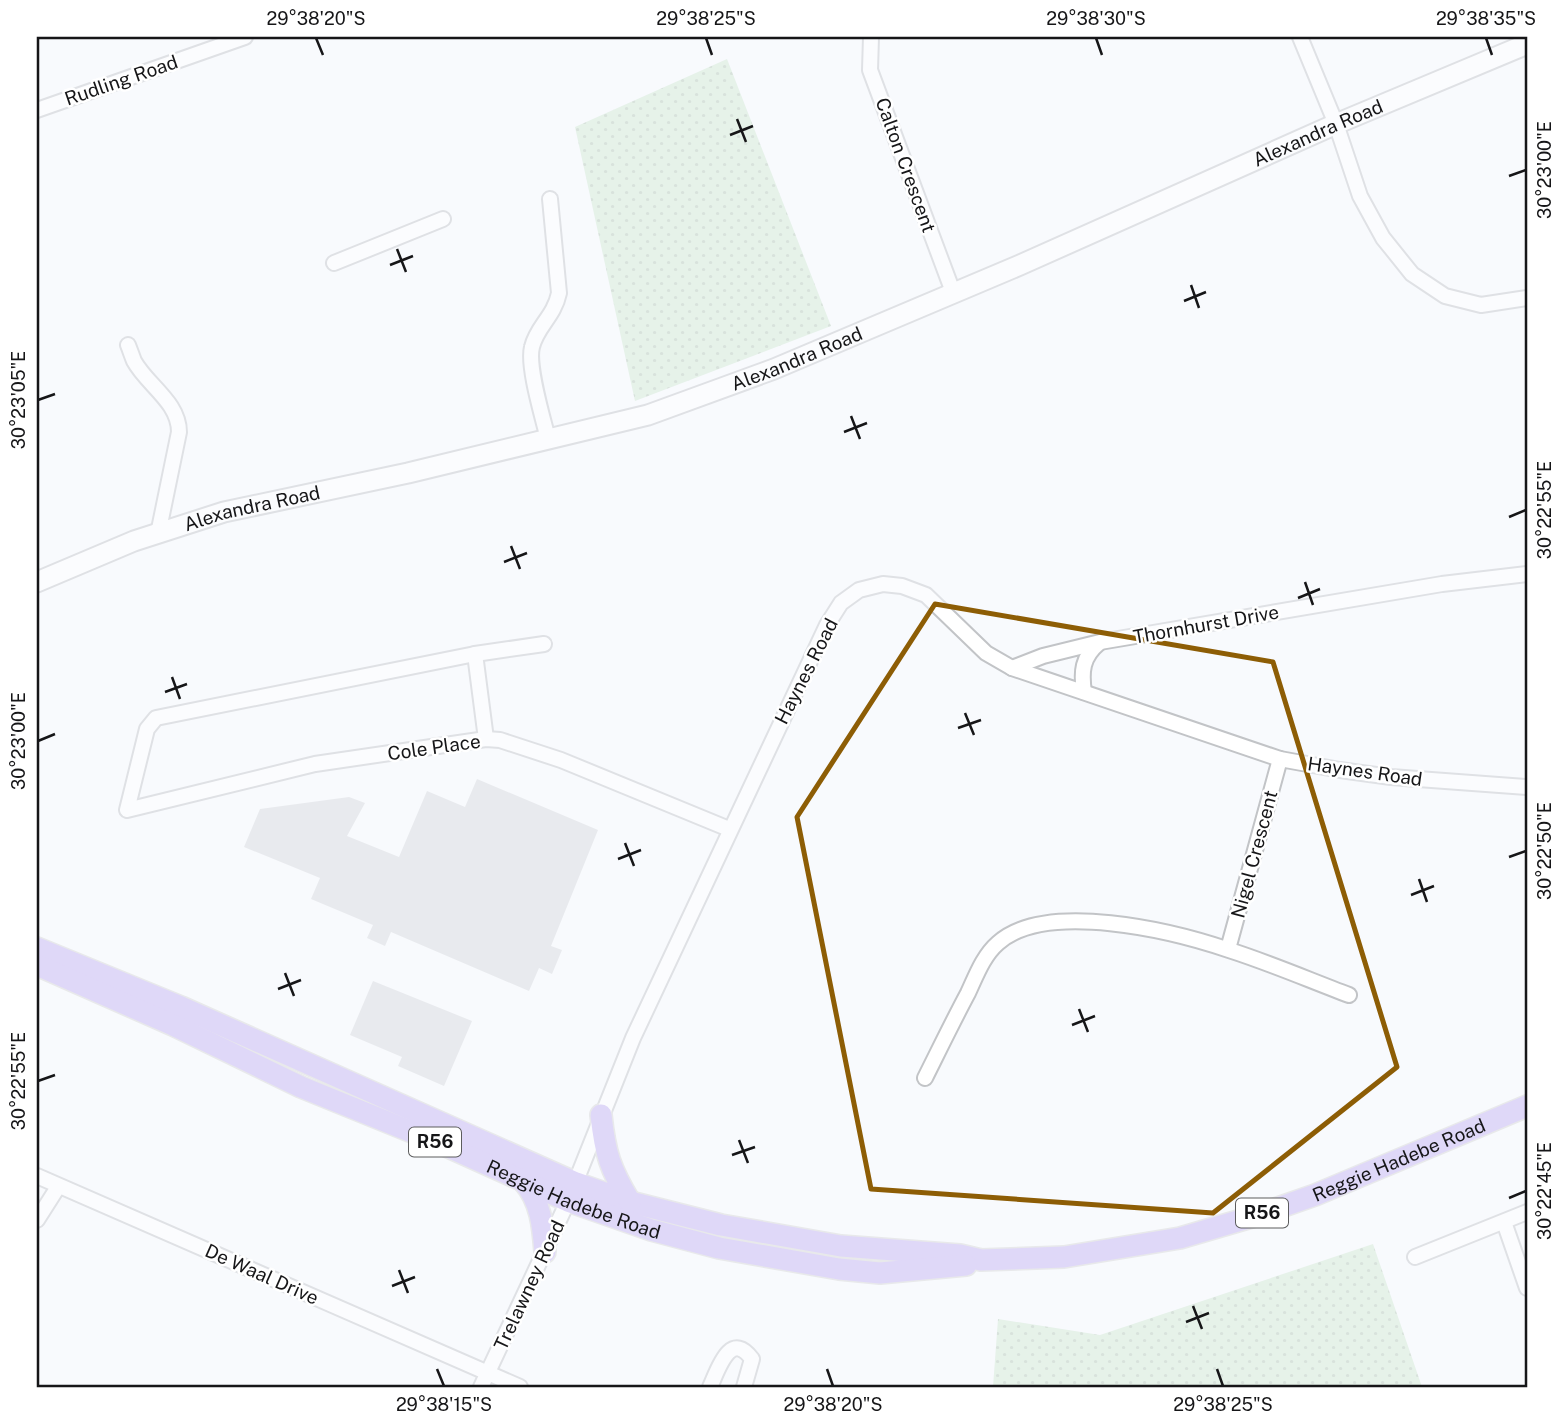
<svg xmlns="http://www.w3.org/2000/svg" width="1564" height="1424" font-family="'Public Sans',sans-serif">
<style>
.grass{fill:url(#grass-dots)}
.building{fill:#d6d8db}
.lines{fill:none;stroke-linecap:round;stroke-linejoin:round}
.street-casing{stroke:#c2c4c7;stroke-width:18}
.secondary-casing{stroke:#c2c4c7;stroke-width:23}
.primary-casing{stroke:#d5d5d5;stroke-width:24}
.street{stroke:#fff;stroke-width:14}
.secondary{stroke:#fff;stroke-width:19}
.primary{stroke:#c2aff2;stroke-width:21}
.marked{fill:none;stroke:#8d5d05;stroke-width:5;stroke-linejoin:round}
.ticks{fill:none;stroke:#161618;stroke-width:2.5}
.labels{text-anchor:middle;stroke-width:5;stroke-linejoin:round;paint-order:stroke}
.shield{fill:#fff;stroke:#5c5c5d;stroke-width:2}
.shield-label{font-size:18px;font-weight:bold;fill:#161618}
.street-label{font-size:19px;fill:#161618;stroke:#fff}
.neatline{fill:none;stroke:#161618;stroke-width:2.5}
.ticks-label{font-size:18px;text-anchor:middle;fill:#161618}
</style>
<defs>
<pattern id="grass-dots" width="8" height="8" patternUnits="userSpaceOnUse" patternTransform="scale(1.75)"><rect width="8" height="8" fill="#d0e8d1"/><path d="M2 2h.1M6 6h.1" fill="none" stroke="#b2c6b3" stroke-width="1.8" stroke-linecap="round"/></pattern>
</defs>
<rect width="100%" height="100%" fill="#f8fafd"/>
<!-- grass -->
<g class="grass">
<path d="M727 59 831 326 635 401 575 127Z"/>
<path d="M1373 1244 1422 1387H993L998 1319 1100 1335Z"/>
</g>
<!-- building -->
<g class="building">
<path d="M477 779 598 830 551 946 562 950 552 974 539 968 529 991 391 932 385 946 367 938 373 925 311 899 320 878 244 847 260 809 349 797 365 803 347 836 399 857 427 791 465 807Z"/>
<path d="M373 981 472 1021 444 1086 398 1066 402 1057 350 1035Z"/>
</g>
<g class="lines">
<defs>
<g id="street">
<path d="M871 37 870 70 953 292"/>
<path d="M1300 37 1336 124 1360 196 1383 238 1412 274 1445 296 1481 305 1527 298"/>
<path d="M37 110 245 37"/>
<path d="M334 263 443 219"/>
<path d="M128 345C130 350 132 356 134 361 147 385 179 402 179 432L158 534"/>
<path d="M548 439C543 418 527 366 532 347 537 326 554 317 559 293L550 199"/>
<path d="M544 644 475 654 156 718 147 729 127 810 315 764 486 739 500 740 561 760 729 829"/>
<path d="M475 654 486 739"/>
<path d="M1012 668 1043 656 1100 642 1442 584 1527 574"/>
<path d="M1084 692C1081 672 1082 657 1099 643"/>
<path d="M1228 949 1280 759"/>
<path d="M925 1078C939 1050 953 1021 968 993 976 976 983 956 998 943 1046 900 1173 931 1229 950 1270 963 1309 980 1349 995"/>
<path d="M37 1176 520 1387"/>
<path d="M37 1220 58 1187"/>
<path d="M1504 1222 1527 1288"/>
<path d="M1415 1257 1527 1212"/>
<path d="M481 1387 568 1201 633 1038 827 625 841 603 859 590 883 584 902 586 926 595 986 653 1012 668 1280 759 1340 770 1391 777 1527 787"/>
<path d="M710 1387C718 1370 730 1329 752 1359L744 1387"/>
</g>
<g id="secondary">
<path id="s1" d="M37 582 134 541 224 512 408 473 648 415 774 369 1020 265 1336 124 1527 44"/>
</g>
<g id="primary">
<path id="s2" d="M37 948 181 1007 576 1183 630 1202 721 1225 841 1246 960 1255 981 1260 1064 1257 1180 1238 1255 1216 1315 1195 1527 1106"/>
<path id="s3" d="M37 965 173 1025 301 1087 444 1145 568 1201 651 1230 719 1248 839 1269 880 1273 966 1265"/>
<path d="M601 1115C605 1153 610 1169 630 1202"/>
<path d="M523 1181C541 1201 543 1227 545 1252"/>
</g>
</defs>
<!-- street casing -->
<use href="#street" class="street-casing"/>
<!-- secondary casing -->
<use href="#secondary" class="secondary-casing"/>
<!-- primary casing -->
<use href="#primary" class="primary-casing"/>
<!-- street -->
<use href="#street" class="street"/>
<!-- secondary -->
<use href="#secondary" class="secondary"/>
<!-- primary -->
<use href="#primary" class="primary"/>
</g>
<!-- marked area -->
<path d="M0 0H1564V1424H0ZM935 604 1273 662 1397 1067 1213 1213 871 1189 797 817Z" fill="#f8fafd" fill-opacity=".55" fill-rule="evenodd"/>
<path class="marked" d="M935 604 1273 662 1397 1067 1213 1213 871 1189 797 817Z"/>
<!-- ticks -->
<path class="ticks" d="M316 38 323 55M706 38 712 55M1096 38 1102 55M1486 38 1492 55M737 119 746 142M730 135 753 126M1509 176 1526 170M397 249 406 272M390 265 413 256M1191 285 1199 308M1184 301 1206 292M38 400 55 394M851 416 860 439M844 432 867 423M1509 517 1526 510M511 546 520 569M504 562 527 553M1305 582 1313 605M1298 598 1320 589M172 677 180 699M165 692 187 684M965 713 974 735M958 728 981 720M38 741 55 734M625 843 634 866M1509 857 1526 851M618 859 641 850M1419 879 1427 902M1411 895 1434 886M285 973 294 996M278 989 301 980M1079 1009 1088 1032M1072 1025 1095 1016M38 1081 55 1075M739 1140 748 1163M732 1155 755 1147M1509 1198 1526 1191M399 1270 408 1293M392 1286 415 1277M1193 1306 1202 1329M1186 1322 1209 1313M437 1369 444 1386M827 1369 833 1386M1217 1369 1223 1386"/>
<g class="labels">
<!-- shield labels -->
<g class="shield">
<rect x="409" y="1127.5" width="52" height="29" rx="5"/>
<rect x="1236" y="1198.5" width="52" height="29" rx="5"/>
</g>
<g class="shield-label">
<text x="435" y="1148">R56</text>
<text x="1262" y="1219">R56</text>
</g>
<!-- street labels -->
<g class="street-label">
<text transform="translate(121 80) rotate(-19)" y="7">Rudling Road</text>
<text dy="7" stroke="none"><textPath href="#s1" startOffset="1362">Alexandra Road</textPath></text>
<text transform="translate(906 165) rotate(70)" y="7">Calton Crescent</text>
<text dy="7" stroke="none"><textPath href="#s1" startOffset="794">Alexandra Road</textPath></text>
<text dy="7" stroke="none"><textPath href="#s1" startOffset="228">Alexandra Road</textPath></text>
<text transform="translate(1206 624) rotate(-10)" y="7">Thornhurst Drive</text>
<text transform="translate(806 671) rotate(-63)" y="7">Haynes Road</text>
<text transform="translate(434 747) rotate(-8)" y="7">Cole Place</text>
<text transform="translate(1365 771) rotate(8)" y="7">Haynes Road</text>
<text transform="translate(1254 854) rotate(-75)" y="7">Nigel Crescent</text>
<text dy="7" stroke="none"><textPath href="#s2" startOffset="1435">Reggie Hadebe Road</textPath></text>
<text dy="7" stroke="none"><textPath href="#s3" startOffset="586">Reggie Hadebe Road</textPath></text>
<text transform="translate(262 1274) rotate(24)" y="7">De Waal Drive</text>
<text transform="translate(529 1285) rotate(-65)" y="7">Trelawney Road</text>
</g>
</g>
<!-- border -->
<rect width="1564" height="1424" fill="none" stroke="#ffffff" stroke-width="77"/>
<rect x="38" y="38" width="1488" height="1348" class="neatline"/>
<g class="ticks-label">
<text x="316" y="25">29°38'20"S</text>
<text x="706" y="25">29°38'25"S</text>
<text x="1096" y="25">29°38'30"S</text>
<text x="1486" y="25">29°38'35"S</text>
<text transform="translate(1545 170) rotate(-90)" y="6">30°23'00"E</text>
<text transform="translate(19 400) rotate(-90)" y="6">30°23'05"E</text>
<text transform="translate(1545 510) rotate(-90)" y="6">30°22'55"E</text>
<text transform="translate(19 741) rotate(-90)" y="6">30°23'00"E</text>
<text transform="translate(1545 851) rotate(-90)" y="6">30°22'50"E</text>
<text transform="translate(19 1081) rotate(-90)" y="6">30°22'55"E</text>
<text transform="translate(1545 1191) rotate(-90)" y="6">30°22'45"E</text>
<text x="444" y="1411">29°38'15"S</text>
<text x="833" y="1411">29°38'20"S</text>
<text x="1223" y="1411">29°38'25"S</text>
</g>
</svg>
